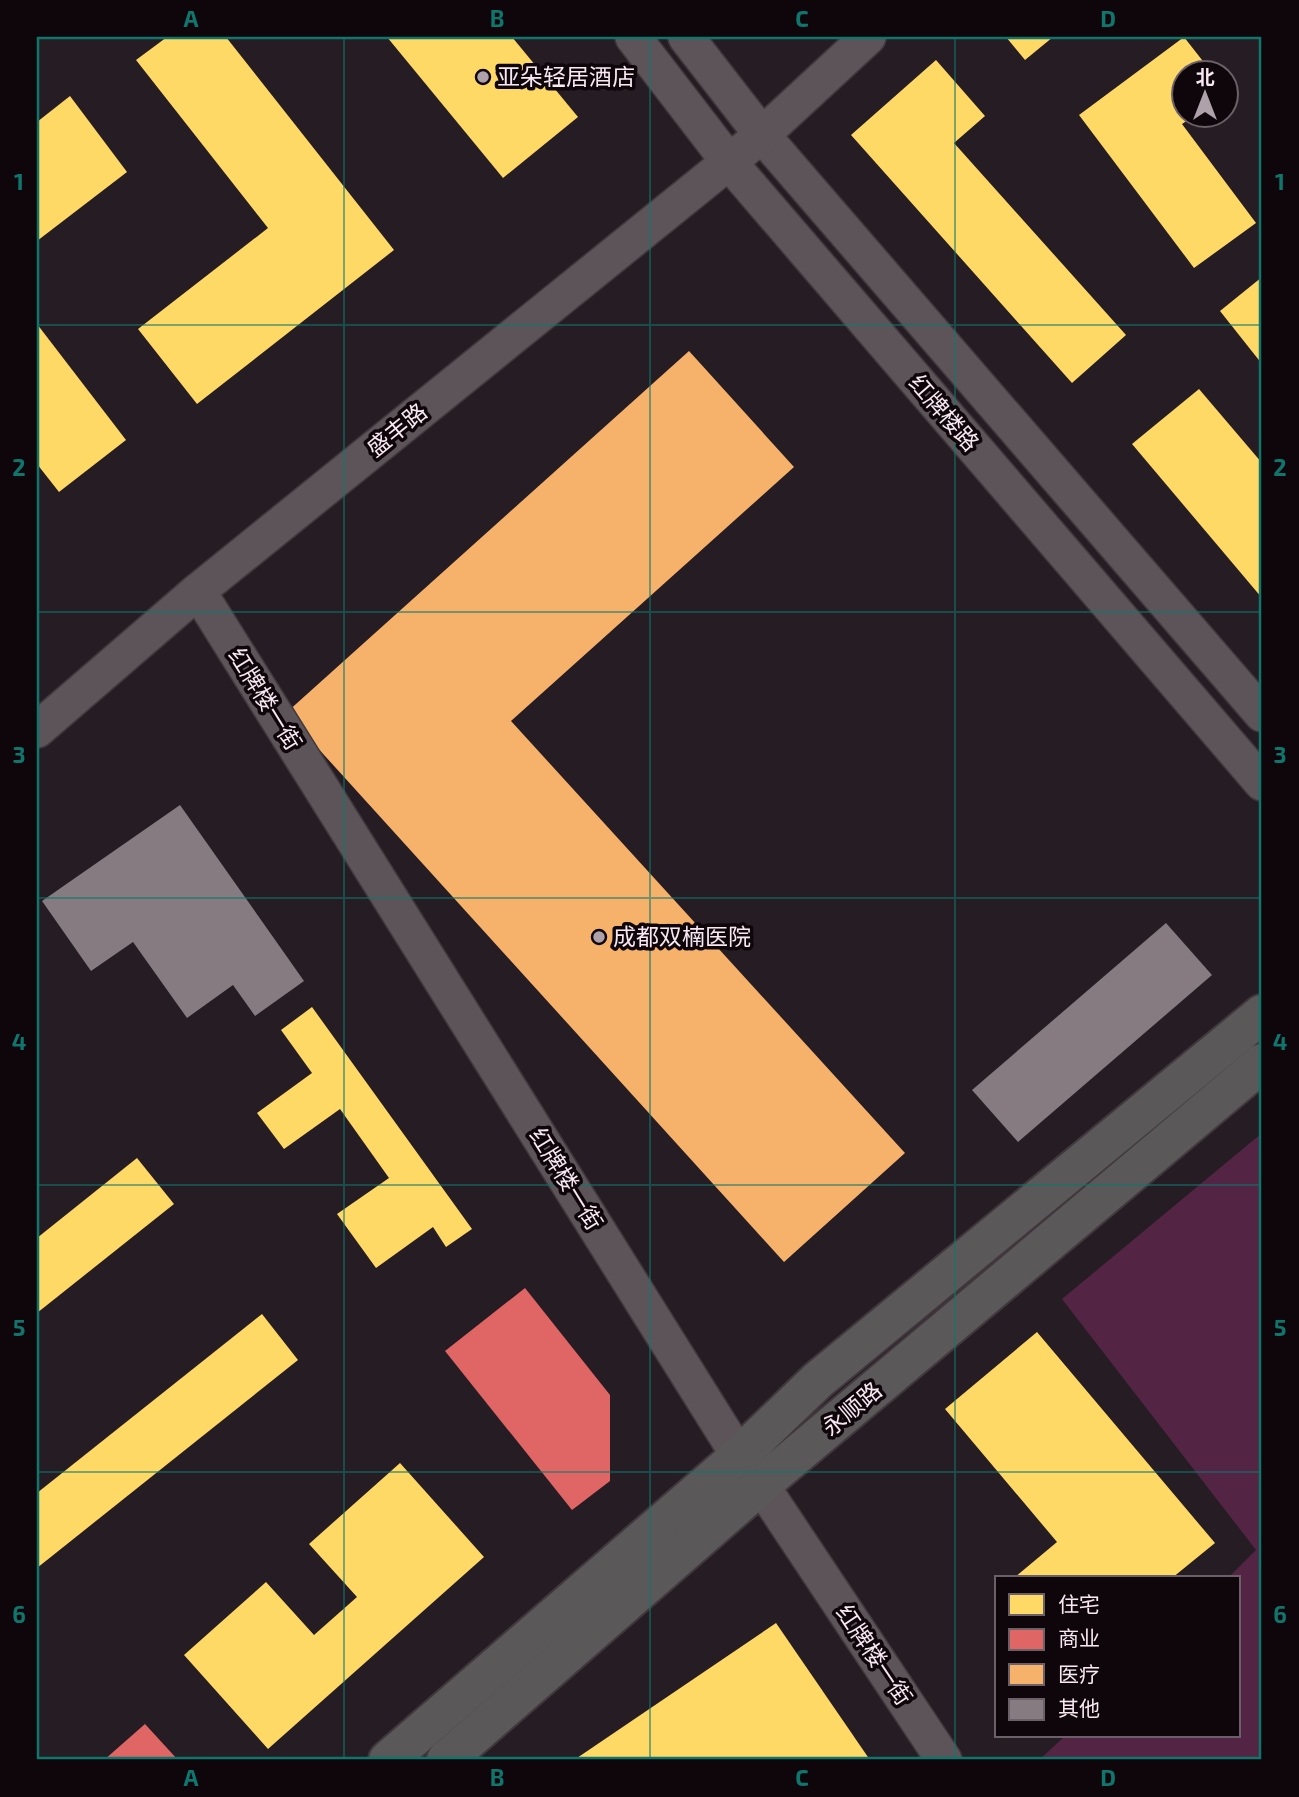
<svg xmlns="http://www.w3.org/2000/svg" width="1299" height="1797" font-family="'Exo 2','Noto Sans SC',sans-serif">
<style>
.green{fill:#532444}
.homes{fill:#ffd966}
.shops{fill:#e06666}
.health{fill:#f6b26b}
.building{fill:#857b81}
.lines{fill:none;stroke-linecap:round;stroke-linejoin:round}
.minor-casing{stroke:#41383d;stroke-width:38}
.major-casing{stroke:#41383d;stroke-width:42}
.minor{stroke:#5c5459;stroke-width:35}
.major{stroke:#5a5858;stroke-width:38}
.grid{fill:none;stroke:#0f766e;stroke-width:2;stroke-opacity:0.55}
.poi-dot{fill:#aea1a9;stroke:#0e060b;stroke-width:2.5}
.labels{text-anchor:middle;stroke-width:7;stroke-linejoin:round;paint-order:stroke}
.poi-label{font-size:23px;fill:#f7e8f1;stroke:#0e060b;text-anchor:start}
.street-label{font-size:23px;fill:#f7e8f1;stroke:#0e060b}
.neatline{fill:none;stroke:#0f766e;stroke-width:2.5}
.grid-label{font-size:23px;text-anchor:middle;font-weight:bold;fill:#0f766e}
</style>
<rect width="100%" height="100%" fill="#261c23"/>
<!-- green -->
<path class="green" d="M1262 1133V1760H1039L1065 1736H1238V1578H1228L1256 1550 1062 1299Z"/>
<!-- homes -->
<g class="homes">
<path d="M167 37H226L394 250 197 404 138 329 268 228 136 60Z"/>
<path d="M387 37H512L578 117 503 178Z"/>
<path d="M1006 37H1053L1025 60Z"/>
<path d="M1184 37 1213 74H1184V116H1194L1182 124 1256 223 1194 268 1079 115Z"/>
<path d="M936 60 985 116 954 143 1126 335 1072 383 851 135Z"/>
<path d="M70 96 127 172 37 241V122Z"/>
<path d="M1262 277V364L1220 311Z"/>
<path d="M37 324 126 440 59 492 37 464Z"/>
<path d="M1199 389 1262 463V598L1132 444Z"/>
<path d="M312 1007 472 1229 446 1247 433 1227 376 1268 337 1214 389 1178 340 1109 284 1149 257 1113 312 1073 281 1030Z"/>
<path d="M137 1158 174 1204 37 1313V1238Z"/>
<path d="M262 1314 298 1360 37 1568V1493Z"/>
<path d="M1037 1332 1215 1543 1172 1578H1014L1057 1542 945 1409Z"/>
<path d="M400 1463 484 1557 268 1749 184 1655 266 1582 314 1635 357 1597 309 1544Z"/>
<path d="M776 1623 870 1760H574Z"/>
</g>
<!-- shops -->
<g class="shops">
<path d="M525 1288 610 1395V1481L572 1510 445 1351Z"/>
<path d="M145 1724 178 1760H104Z"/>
</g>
<!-- health -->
<path class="health" d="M689 351 794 467 511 721 905 1153 784 1262 286 713Z"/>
<!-- building -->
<g class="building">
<path d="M180 805 304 981 255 1016 233 985 187 1018 133 942 91 971 42 901Z"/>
<path d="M1166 923 1212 975 1018 1142 972 1090Z"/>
</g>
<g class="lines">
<defs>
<g id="minor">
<path d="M633 37 729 162 1262 783"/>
<path d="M686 37 762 135 1262 714"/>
<path d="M198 591 739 1456 761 1485 944 1760"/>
<path d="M37 730 198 591 762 135 868 37"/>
</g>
<g id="major">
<path d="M388 1760 739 1456 818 1380 1262 1014"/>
<path d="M446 1760 761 1485 1262 1063"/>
</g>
</defs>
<!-- minor casing -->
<use href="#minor" class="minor-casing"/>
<!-- major casing -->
<use href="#major" class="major-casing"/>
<!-- minor -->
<use href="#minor" class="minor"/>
<!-- major -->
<use href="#major" class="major"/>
</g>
<!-- grid -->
<path class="grid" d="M344 37V1760M650 37V1760M955 37V1760M37 325H1262M37 612H1262M37 898H1262M37 1185H1262M37 1472H1262"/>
<!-- markers -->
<g class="poi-dot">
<circle cx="483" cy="77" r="7"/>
<circle cx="599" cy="937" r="7"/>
</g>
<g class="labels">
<!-- poi labels -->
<g class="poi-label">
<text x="497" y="85">亚朵轻居酒店</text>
<text x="613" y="945">成都双楠医院</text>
</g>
<!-- street labels -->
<g class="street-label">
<text transform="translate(944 413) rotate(49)" y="8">红牌楼路</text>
<text transform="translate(397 430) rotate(-39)" y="8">盛丰路</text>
<text transform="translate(265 699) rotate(58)" y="8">红牌楼一街</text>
<text transform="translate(566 1179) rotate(58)" y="8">红牌楼一街</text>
<text transform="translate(852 1409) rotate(-40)" y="8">永顺路</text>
<text transform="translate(874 1655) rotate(56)" y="8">红牌楼一街</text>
</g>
</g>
<!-- border -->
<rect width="1299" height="1797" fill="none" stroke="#0e060b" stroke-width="77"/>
<!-- legend -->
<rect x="995" y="1576" width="245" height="161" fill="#0e060b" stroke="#6b6067" stroke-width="2"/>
<rect x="1009" y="1594" width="35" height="21" fill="#ffd966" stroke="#6b6067" stroke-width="2"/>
<text x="1058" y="1612" font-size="21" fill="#f7e8f1">住宅</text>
<rect x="1009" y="1629" width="35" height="21" fill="#e06666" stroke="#6b6067" stroke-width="2"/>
<text x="1058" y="1646" font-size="21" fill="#f7e8f1">商业</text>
<rect x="1009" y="1664" width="35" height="21" fill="#f6b26b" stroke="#6b6067" stroke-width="2"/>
<text x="1058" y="1682" font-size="21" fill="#f7e8f1">医疗</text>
<rect x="1009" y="1699" width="35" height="21" fill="#857b81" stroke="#6b6067" stroke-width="2"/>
<text x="1058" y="1716" font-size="21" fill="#f7e8f1">其他</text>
<!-- north arrow -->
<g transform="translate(1205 94)"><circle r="33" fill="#0e060b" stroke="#6b6067" stroke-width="2"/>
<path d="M0-5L12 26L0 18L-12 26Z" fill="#aea1a9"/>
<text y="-10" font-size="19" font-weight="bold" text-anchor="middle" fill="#f7e8f1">北</text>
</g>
<rect x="38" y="38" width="1222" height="1720" class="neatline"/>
<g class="grid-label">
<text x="191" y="27">A</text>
<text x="497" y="27">B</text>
<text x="802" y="27">C</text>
<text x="1108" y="27">D</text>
<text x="19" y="190">1</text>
<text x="1280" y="190">1</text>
<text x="19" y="476">2</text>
<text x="1280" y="476">2</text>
<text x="19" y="763">3</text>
<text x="1280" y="763">3</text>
<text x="19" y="1050">4</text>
<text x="1280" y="1050">4</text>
<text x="19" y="1336">5</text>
<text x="1280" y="1336">5</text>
<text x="19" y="1623">6</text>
<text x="1280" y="1623">6</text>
<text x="191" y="1786">A</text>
<text x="497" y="1786">B</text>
<text x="802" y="1786">C</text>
<text x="1108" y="1786">D</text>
</g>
</svg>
